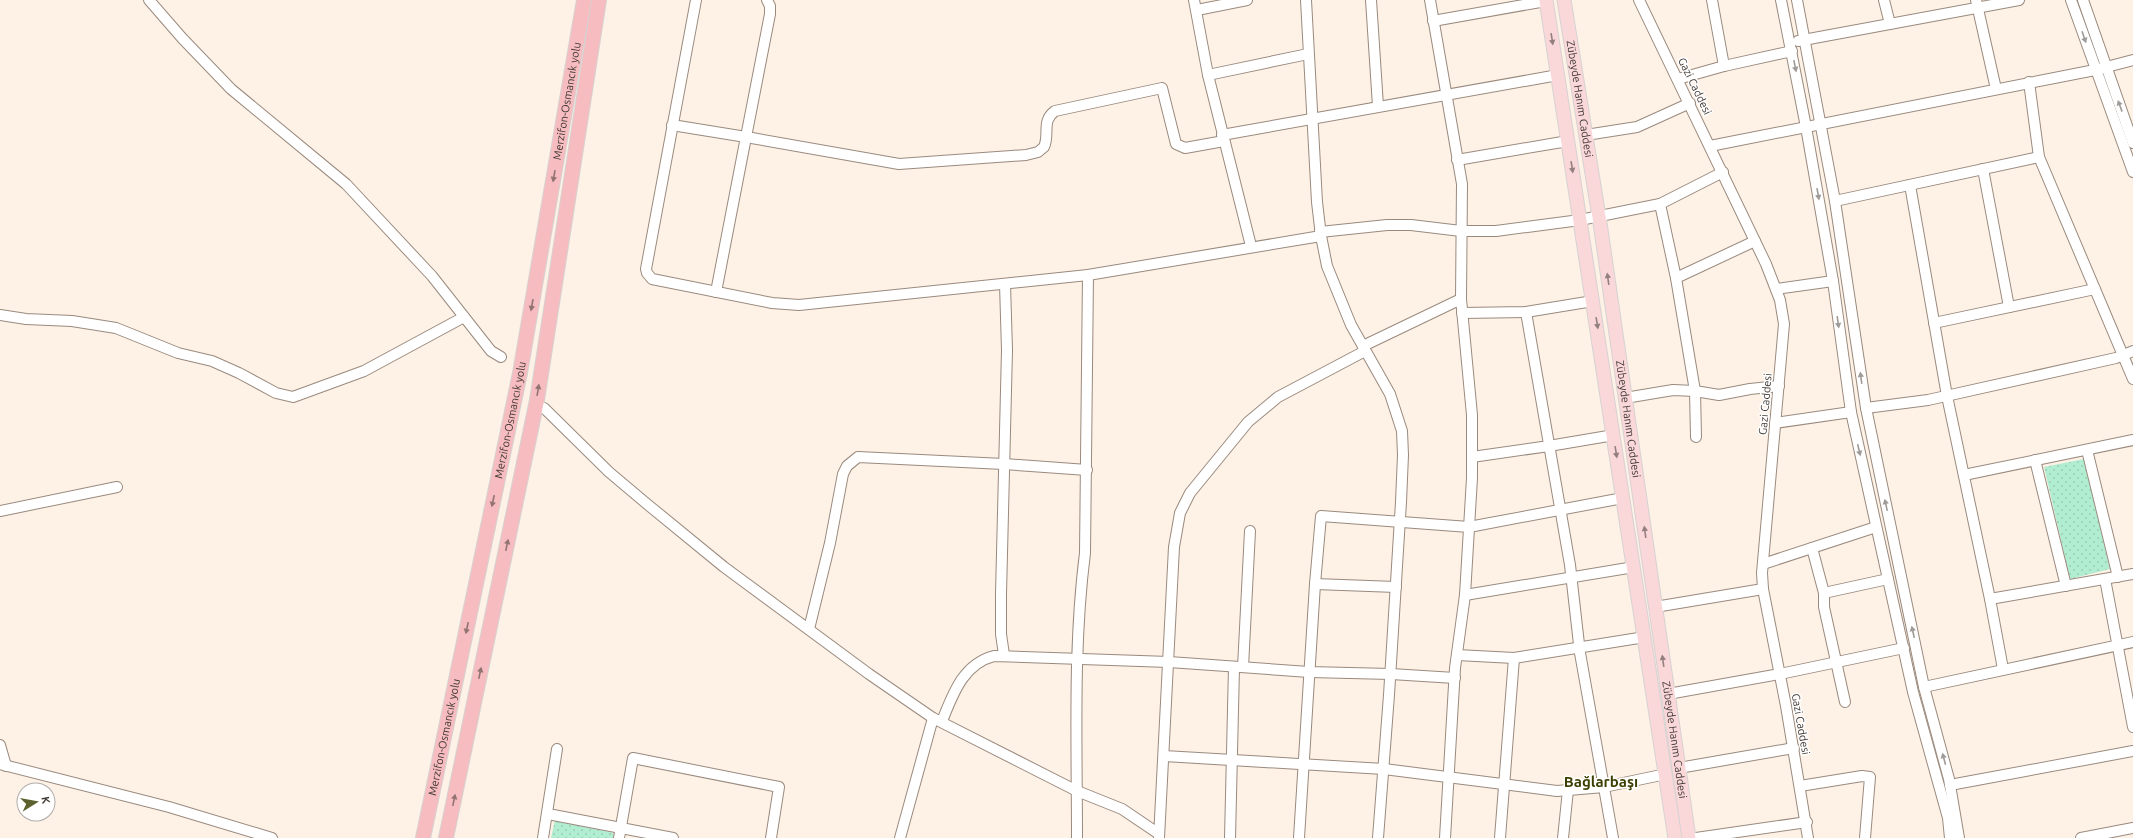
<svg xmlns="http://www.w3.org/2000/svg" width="2133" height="838" font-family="Ubuntu,sans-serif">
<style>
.green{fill:url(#green-dots)}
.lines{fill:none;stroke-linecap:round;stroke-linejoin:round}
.minor-casing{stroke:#9a8a7e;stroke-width:12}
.major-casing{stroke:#d5d3d2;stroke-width:15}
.highway-casing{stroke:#d5d3d2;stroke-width:16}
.minor{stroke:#fff;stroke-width:10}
.major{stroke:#fad7d9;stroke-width:13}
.highway{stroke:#f7bcbf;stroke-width:14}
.oneway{fill:#9e9b98}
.oneway2{fill:#937f7d}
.oneway3{fill:#917371}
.labels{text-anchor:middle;stroke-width:3;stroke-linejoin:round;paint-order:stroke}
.street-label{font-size:11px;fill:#3e3732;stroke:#fff}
.district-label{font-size:15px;font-weight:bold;fill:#3c3f00;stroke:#fff}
</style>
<defs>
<pattern id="green-dots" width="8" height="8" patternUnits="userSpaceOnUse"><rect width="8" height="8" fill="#b1eed1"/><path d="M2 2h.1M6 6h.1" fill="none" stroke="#99cdb4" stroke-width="1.8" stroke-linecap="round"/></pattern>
</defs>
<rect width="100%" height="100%" fill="#fef1e6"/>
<!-- green -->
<g class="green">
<path d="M2084 459 2110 569 2070 579 2044 467Z"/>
<path d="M555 820 614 833 613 838H551Z"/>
</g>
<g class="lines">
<defs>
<g id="minor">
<path d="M149 0 182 38 231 89 346 184 432 276 491 351 501 357"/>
<path d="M696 0 646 269 647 273 652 279 772 303 799 305 1088 275 1321 236"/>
<path d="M767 0 770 6V14L746 137 899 164 1026 155 1038 152 1044 147C1050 134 1041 121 1055 111L1162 88 1176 144 1185 148 1224 141"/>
<path d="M1194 0 1208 75 1251 246"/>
<path d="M1306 0 1317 202 1321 236 1327 266 1351 325 1390 394 1402 431 1403 455 1401 502 1389 695 1378 838"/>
<path d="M1371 0 1378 106"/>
<path d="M1430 0 1462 184 1461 299 1472 415V478L1465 595 1455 668 1445 838"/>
<path d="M1639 0 1766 264 1780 300 1784 324 1762 573 1763 589 1786 706 1808 838"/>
<path d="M1712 0 1724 66"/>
<path d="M1781 0 1806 127 1833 281 1851 412 1913 692 1948 818 1950 838"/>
<path d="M1797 0 1835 201 1866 408 1924 687 1949 779 1959 838"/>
<path d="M1884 0 1890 24"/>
<path d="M1976 0 1996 89"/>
<path d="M2071 0 2133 172"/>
<path d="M2083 0 2133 143"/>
<path d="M1197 10 1247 0"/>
<path d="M1433 21 1546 1"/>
<path d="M1798 41 2019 0"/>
<path d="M1208 75 1308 54"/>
<path d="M1678 79 1724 66 1792 51"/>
<path d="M2029 82 2039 157 2133 379"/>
<path d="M672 125 746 137 716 292"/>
<path d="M1222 135 1558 75"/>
<path d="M1586 135 1637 127 1690 103"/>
<path d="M1710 146 2095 70 2133 60"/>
<path d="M1457 160 1568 141"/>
<path d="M1983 169 2009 307"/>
<path d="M1910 185 1947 396 1990 599 2003 669"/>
<path d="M1835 201 2039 157"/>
<path d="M1660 204 1676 278 1695 391 1696 437"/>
<path d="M1320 232 1387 225H1411L1461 231H1496L1580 220 1660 204 1723 172"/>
<path d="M1676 278 1755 241"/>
<path d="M1776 289 1833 281"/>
<path d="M1526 312 1570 565 1580 653 1613 838"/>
<path d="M1462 313 1526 312 1593 301"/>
<path d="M0 315 26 319 72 321 116 328 178 353 212 361 239 373 276 393 293 397 364 371 464 317"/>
<path d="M1934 323 2095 289"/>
<path d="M1363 346 1461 299"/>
<path d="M1625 398 1673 390 1695 391 1719 395 1750 389 1779 386"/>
<path d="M544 408 609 472 647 504 724 567 869 674 933 718 1077 791 1122 809 1159 834"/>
<path d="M1866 408 1928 400 2116 358 2133 351"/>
<path d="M1775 423 1851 412"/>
<path d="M2087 450 2118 577"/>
<path d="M1472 457 1549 446 1614 435"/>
<path d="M2035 460 2066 586"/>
<path d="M1964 475 2133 440"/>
<path d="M0 511 117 487"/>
<path d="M1812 548 1824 593V607L1845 702"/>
<path d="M1763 564 1876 527"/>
<path d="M2105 579 2133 727"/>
<path d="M1315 584 1396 587"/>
<path d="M1824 593 1888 579"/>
<path d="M1465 595 1634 567"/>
<path d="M1990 599 2133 574"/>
<path d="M1655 607 1763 589"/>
<path d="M809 629 830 543 843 474 847 466 858 457 1004 464 1087 470"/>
<path d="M1004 655 1001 634V594L1007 350 1005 284"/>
<path d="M1457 655 1514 658 1645 637"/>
<path d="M1243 667 1250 531"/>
<path d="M1924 687 2133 642"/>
<path d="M1668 694 1780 674 1904 648"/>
<path d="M942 721C953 694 963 664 994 656L1169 662 1309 672 1391 674 1455 678"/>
<path d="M0 745 6 766"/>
<path d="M1164 756 1384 769 1557 791 1604 787 1666 774"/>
<path d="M0 764 169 807 272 838"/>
<path d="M1679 768 1794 748"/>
<path d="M1950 785 2133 751"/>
<path d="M1800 786 1862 776 1870 777 1865 838"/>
<path d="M548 814 673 838"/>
<path d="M543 838 557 749"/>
<path d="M619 838 633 758 779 787 771 838"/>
<path d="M900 838 933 718"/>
<path d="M1077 838C1077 743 1073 647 1085 553L1088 275"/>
<path d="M1159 838 1174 547 1180 513 1190 493 1248 422 1278 397 1365 351"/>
<path d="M1230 838 1234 667"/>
<path d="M1299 838 1315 584 1321 516 1469 527 1623 498"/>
<path d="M1500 838 1514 658"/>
<path d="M1563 838 1568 790"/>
<path d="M1696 838 1807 822"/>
<path d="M2081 838 2133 828"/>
</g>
<g id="major">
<path d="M1546 0 1675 838"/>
<path id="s1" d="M1564 0 1600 223 1689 838"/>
</g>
<g id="highway">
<path id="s2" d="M423 838 520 373 584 0"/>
<path d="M446 838 537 400 599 0"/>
</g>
</defs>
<!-- minor casing -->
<use href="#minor" class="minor-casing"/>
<!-- major casing -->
<use href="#major" class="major-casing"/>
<!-- highway casing -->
<use href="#highway" class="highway-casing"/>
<!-- minor -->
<use href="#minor" class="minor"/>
<!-- major -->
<use href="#major" class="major"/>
<!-- highway -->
<use href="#highway" class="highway"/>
</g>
<!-- one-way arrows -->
<defs><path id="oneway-solid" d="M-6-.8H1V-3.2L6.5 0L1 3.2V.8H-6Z"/></defs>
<g class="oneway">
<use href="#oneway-solid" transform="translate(2084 37) rotate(71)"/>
<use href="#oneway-solid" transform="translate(1795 66) rotate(79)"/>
<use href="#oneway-solid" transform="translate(2120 106) rotate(-110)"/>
<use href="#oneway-solid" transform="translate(1818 194) rotate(80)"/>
<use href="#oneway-solid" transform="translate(1838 322) rotate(82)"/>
<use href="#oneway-solid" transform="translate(1861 378) rotate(-98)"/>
<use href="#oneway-solid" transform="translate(1859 450) rotate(77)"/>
<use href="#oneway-solid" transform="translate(1886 505) rotate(-102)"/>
<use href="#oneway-solid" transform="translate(1913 632) rotate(-102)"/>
<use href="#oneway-solid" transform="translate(1944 759) rotate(-105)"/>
</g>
<g class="oneway2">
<use href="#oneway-solid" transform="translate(1552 39) rotate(81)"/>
<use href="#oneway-solid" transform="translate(1572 167) rotate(81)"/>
<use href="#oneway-solid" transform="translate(1608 279) rotate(-98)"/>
<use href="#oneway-solid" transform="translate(1597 323) rotate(81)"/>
<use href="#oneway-solid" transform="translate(1616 452) rotate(81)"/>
<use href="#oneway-solid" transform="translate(1645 532) rotate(-98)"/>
<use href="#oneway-solid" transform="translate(1663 661) rotate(-98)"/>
</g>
<g class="oneway3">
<use href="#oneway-solid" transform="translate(554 176) rotate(100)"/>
<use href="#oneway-solid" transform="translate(532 305) rotate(100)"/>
<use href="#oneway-solid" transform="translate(538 390) rotate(-81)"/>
<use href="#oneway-solid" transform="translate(493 501) rotate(102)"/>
<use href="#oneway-solid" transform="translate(507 545) rotate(-78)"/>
<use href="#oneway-solid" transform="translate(467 628) rotate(102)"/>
<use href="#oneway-solid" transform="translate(480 673) rotate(-78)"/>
<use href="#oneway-solid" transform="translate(454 800) rotate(-78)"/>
</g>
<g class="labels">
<!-- street labels -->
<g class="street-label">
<text transform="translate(1695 86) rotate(64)" y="4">Gazi Caddesi</text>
<text dy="4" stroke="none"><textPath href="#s1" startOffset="100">Zübeyde Hanım Caddesi</textPath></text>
<text dy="4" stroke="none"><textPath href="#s2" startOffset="751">Merzifon-Osmancık yolu</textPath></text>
<text transform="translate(1765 404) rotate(-85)" y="4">Gazi Caddesi</text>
<text dy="4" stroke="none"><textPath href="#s1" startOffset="424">Zübeyde Hanım Caddesi</textPath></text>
<text dy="4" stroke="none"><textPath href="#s2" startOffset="427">Merzifon-Osmancık yolu</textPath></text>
<text transform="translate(1801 724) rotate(80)" y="4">Gazi Caddesi</text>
<text dy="4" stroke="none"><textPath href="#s2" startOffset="103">Merzifon-Osmancık yolu</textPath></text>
<text dy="4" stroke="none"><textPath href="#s1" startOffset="748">Zübeyde Hanım Caddesi</textPath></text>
</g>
<!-- district labels -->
<g class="district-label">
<text x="1601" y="787">Bağlarbaşı</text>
</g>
</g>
<!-- north arrow -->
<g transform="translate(36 802) rotate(79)"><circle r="19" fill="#ffffff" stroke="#b2afad"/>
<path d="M0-3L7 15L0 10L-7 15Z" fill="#5d612e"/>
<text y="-6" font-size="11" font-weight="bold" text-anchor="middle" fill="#3e3732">K</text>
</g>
</svg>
